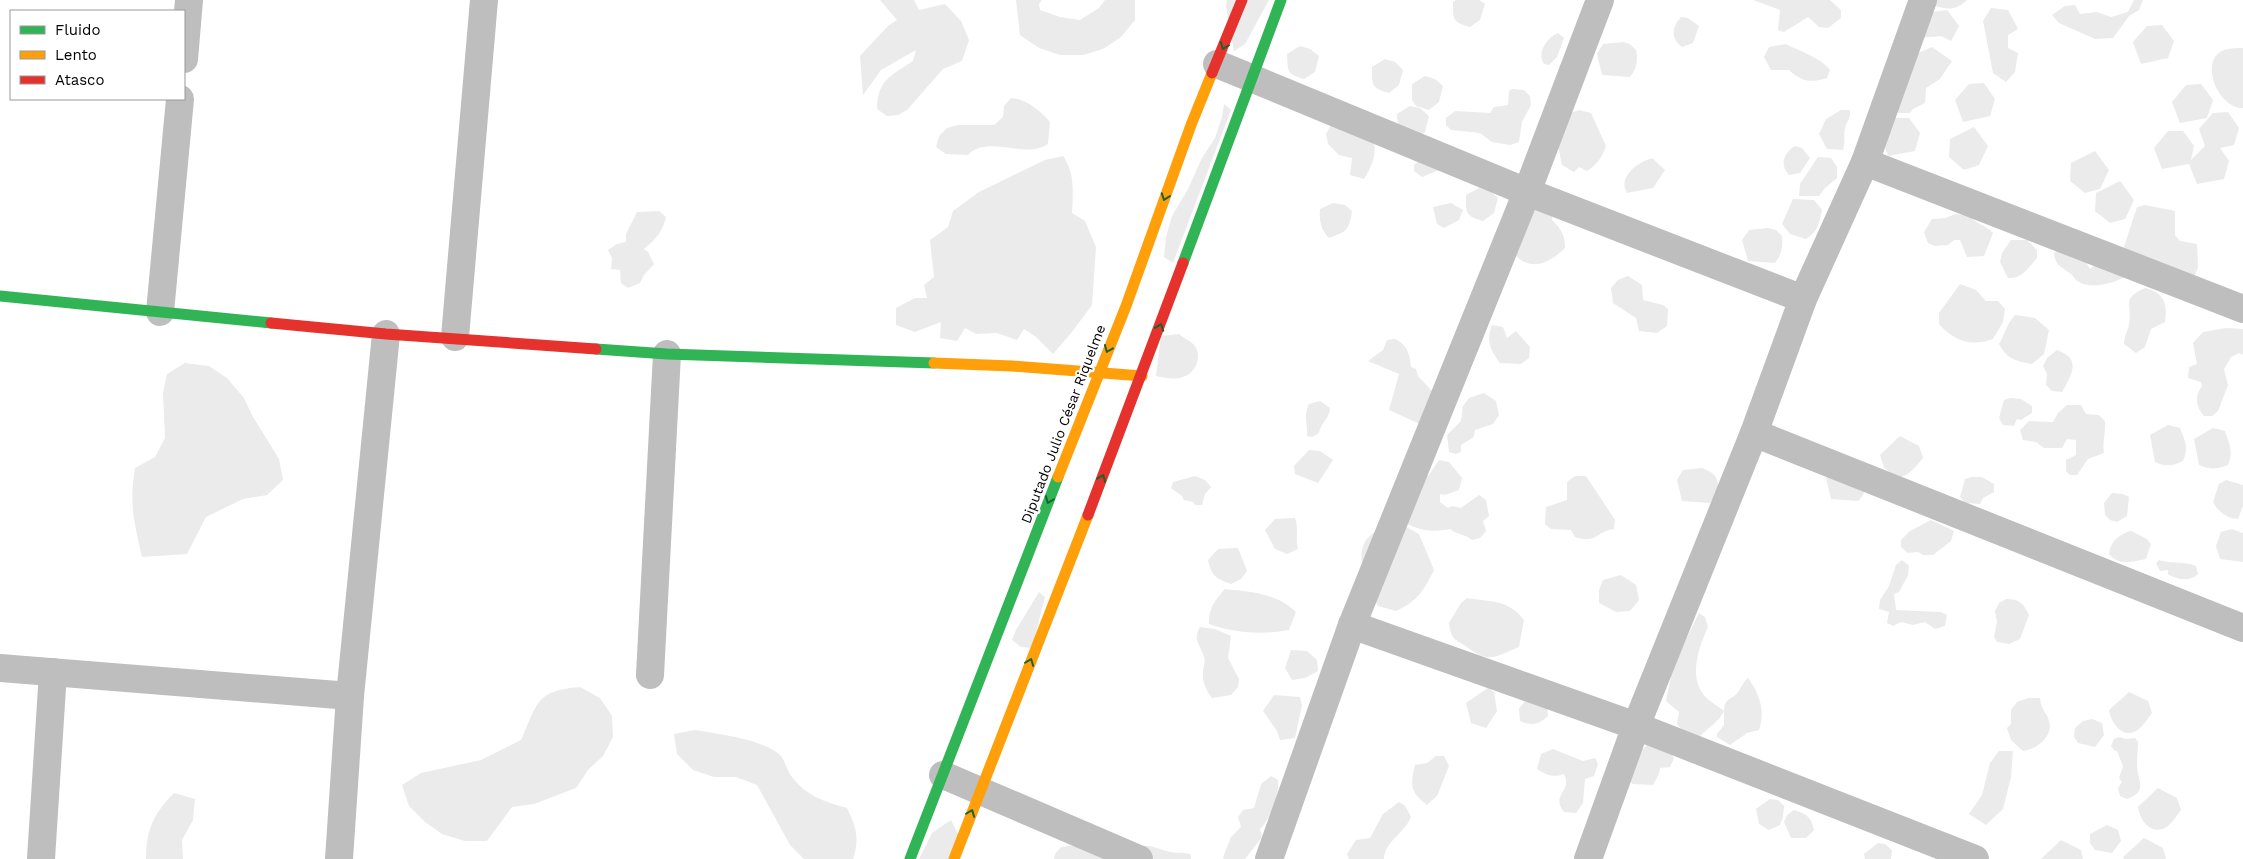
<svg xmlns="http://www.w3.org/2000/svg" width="2243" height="859" font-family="'Work Sans',sans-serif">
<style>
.green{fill:#ebebeb}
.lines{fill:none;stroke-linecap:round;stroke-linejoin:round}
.street{stroke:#bebebe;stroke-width:28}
.fast{stroke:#30b455;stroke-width:11}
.slow{stroke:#ff9f0a;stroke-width:11}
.jam{stroke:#e5322d;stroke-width:11}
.oneway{stroke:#1a632f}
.labels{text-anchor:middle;stroke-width:4.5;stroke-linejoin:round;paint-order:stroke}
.street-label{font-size:14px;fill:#000;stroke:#fff}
</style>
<rect width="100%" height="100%" fill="#fff"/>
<!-- green -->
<g class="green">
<path d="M880 0H914L919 10 945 4 961 21 969 40 962 61 943 69 907 110 898 115 887 116 877 109C877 80 892 75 913 61L916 50 881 70 863 95 860 56 888 26 897 20Z"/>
<path d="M1016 0H1042L1039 4 1040 10 1060 17 1080 20 1099 8 1105 0H1135V20L1121 37 1103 49 1083 55H1060L1039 48 1020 35Z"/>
<path d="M1227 0H1269L1245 44 1234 51 1226 6Z"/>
<path d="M1456 0H1479L1485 4 1480 20 1470 27C1452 22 1453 19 1453 2Z"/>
<path d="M1753 0H1830L1841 10V18L1828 28 1819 27 1808 17 1784 32 1778 30 1780 10Z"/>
<path d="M1928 0H1967C1956 12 1941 10 1928 2Z"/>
<path d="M2134 0H2143L2139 10 2129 16 2113 38 2095 39 2059 23 2052 15 2065 6 2075 5 2080 14 2097 12 2111 17 2128 12Z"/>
<path d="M1991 8 2008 10 2018 29 2008 35V48L2018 53 2015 72 2006 82 1993 73 1983 21Z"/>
<path d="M1947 10 1959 26 1951 41 1941 36 1920 38 1932 12Z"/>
<path d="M1681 17 1688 18 1699 26 1693 43 1682 47C1670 38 1672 27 1681 17Z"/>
<path d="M2162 25 2174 41 2168 58 2141 64 2133 42 2147 26Z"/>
<path d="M1558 33 1564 38 1557 57 1549 65 1544 64C1536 52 1548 37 1558 33Z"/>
<path d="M1623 42 1630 44 1636 50C1638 61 1637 68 1630 77L1602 75 1597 54 1603 44Z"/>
<path d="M1786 44C1801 52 1820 57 1830 70L1827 78C1811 83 1802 82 1789 70H1771L1764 57 1769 47Z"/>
<path d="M1300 46 1310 49 1319 56 1315 72 1304 79C1286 74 1288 71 1287 54Z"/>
<path d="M1932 47 1952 61 1940 79 1926 88 1925 103 1913 109 1910 113H1894L1902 60Z"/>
<path d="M2243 48V108C2220 109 2200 66 2220 52 2226 48 2236 48 2243 48Z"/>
<path d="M1385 59 1395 62 1403 70 1399 85 1389 93C1371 88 1372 85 1372 67Z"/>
<path d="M1425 76 1435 79 1443 86 1439 102 1429 110 1416 106 1412 100V84Z"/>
<path d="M1984 83 1995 99 1990 116 1963 122 1955 100 1969 84Z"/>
<path d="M2201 84 2213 100 2207 118 2180 123 2172 102 2186 85Z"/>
<path d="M1512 89 1524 90 1530 96 1531 105 1522 122 1519 142 1510 145 1492 142 1480 133 1451 130 1446 125V118L1455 111 1490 113 1494 107 1508 105 1509 91Z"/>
<path d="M1011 98C1026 99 1040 110 1050 122L1048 144C1025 160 988 134 968 155L946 154 936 147 939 136 947 128 958 125H994L1003 117 1004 106Z"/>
<path d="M1224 104 1231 110 1173 263 1164 257 1166 237 1172 216 1188 189 1202 158 1215 138 1222 117Z"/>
<path d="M1410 106 1420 108 1429 116 1425 132 1420 136 1398 130 1397 114Z"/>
<path d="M1579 110 1591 113 1606 146C1602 157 1597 165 1587 171L1579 167 1574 172 1562 165 1558 146 1568 114Z"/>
<path d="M1841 110H1850C1851 120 1846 121 1845 129 1843 136 1846 142 1843 150L1827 149 1819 134 1826 119Z"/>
<path d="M2228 112 2239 128 2234 145 2220 148 2229 161 2224 179 2197 184 2189 164 2162 169 2154 148 2168 131H2183L2194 146 2191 160 2205 146 2199 129 2213 113Z"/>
<path d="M1894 118H1909L1920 133 1915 151 1888 156 1880 135Z"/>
<path d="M1333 121 1373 140C1378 153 1371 168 1364 179L1350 175 1352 158 1339 155 1328 144 1326 134Z"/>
<path d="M1974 127 1988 146 1979 165 1964 170 1949 157 1950 139Z"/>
<path d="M1795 146 1802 148 1810 158 1800 173 1789 175C1779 164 1784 153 1795 146Z"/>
<path d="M2095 151 2109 170 2100 189 2085 193 2070 181 2071 163Z"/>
<path d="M1063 156C1075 173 1073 192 1072 213L1085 221 1096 247 1092 305 1072 332 1053 354 1036 337 1024 329 1017 340 997 333 976 334 965 328 957 341 940 338 941 322 915 332 896 325V308L915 298H927L924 285 934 277 930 240 948 227 953 211 979 192 1045 160Z"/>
<path d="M1818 157 1831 158 1837 167V178L1824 189 1819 196H1799L1800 184Z"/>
<path d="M1652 158 1665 170 1653 188 1627 193C1617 177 1638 162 1652 158Z"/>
<path d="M1420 160 1439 170 1422 177 1414 171V165Z"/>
<path d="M2120 181 2134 200 2125 219 2110 223 2095 211 2096 193Z"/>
<path d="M1479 188 1489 190 1498 198 1494 213 1483 221C1465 216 1466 213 1466 195Z"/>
<path d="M1793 199 1814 200 1822 210C1819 223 1818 232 1806 239L1790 234 1782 224Z"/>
<path d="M1333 203 1345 205 1352 211C1349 231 1347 231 1329 238 1321 230 1319 221 1320 209Z"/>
<path d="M1451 203 1463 210 1459 220 1444 228 1437 224 1433 207Z"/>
<path d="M2145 205 2175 211V235L2180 241 2197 244 2198 267 2193 280 2123 250 2137 207Z"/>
<path d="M1537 208 1553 213 1552 220C1561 229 1565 235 1565 248 1551 262 1532 272 1516 256L1523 226 1529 224V216Z"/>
<path d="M659 211 666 217C663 231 655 240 644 249L648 252 654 264 644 275 640 283 628 288 621 283 620 270 611 269 612 258 608 250 617 244 626 242V234L637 212Z"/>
<path d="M1956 214 1970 216C1977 225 1986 225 1993 233L1984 256 1967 257 1960 240H1954L1948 245 1935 246 1928 243 1924 232 1932 219 1945 218Z"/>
<path d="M1768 228 1776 230 1782 236C1783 247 1782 254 1775 263L1748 261 1742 240 1749 230Z"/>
<path d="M2011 240H2027L2037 250V258C2028 268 2022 279 2008 278L2000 262 2002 253Z"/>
<path d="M2062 246 2087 257V264L2090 269 2096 264 2125 269 2123 278C2110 284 2089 290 2076 280 2074 278 2073 275 2071 274 2062 267 2055 266 2054 253Z"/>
<path d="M1628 276 1642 285 1643 300 1663 305 1668 309 1667 326 1657 333 1639 331 1636 318 1613 303 1611 288 1618 280Z"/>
<path d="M1960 284 1976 290 1986 301H1998L2005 309 2003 322 1993 339C1971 347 1954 341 1939 324V313Z"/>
<path d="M2145 288C2164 292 2168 305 2165 322L2151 329 2145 347 2136 353 2124 344C2124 335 2128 332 2129 324 2133 304 2120 299 2145 288Z"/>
<path d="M2015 315 2035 318 2049 330 2044 354 2032 364C2016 361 2007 359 1999 344 2005 334 2007 323 2015 315Z"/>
<path d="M1492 325 1503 327 1507 338 1516 331 1530 347 1529 358 1521 364 1500 363C1490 350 1486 341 1492 325Z"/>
<path d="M2226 328 2243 329V355L2239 353 2231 357 2224 369 2228 385 2218 411 2212 416H2204C2196 406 2194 397 2202 386L2201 382 2188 378 2189 367 2197 364 2193 343 2203 332Z"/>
<path d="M1179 334C1183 338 1191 341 1194 345 1203 356 1196 373 1183 377 1175 380 1164 378 1156 376L1161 336Z"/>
<path d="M1394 339C1407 343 1410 355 1411 367L1416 369 1418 376 1433 392 1422 425 1389 410 1399 374 1368 361 1383 350 1387 340Z"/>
<path d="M2057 350C2082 359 2072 374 2062 392L2052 391 2046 385 2047 374 2043 366 2047 358Z"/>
<path d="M185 363 209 366 227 378 244 398 253 417 279 459 283 480 267 495 243 499 206 517 187 554 142 557C134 522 129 504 135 468L155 457 165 438 163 393 167 374Z"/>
<path d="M1484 393 1496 401 1499 415 1493 424 1475 430 1474 437 1461 445V452L1456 454 1449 452 1447 435 1461 421 1463 406 1469 398Z"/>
<path d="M2010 398 2021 399 2032 406V413L2021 420 2017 419 2014 426 2003 425 1999 418 2004 400Z"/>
<path d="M1320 401 1330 408C1330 418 1320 424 1319 433L1312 437 1307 436C1308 423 1303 416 1309 404Z"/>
<path d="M2067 405H2081L2086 414 2099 415 2105 421C2106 433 2102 442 2104 453L2088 459 2077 475H2070L2066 471V460L2076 455V440L2067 439 2062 448H2044L2036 442 2023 440 2020 430 2029 421 2053 422 2058 413Z"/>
<path d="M2168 425 2180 428C2185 441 2189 448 2183 461 2173 466 2165 467 2155 462L2150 435Z"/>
<path d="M2213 428 2225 431C2229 444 2234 452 2228 465 2217 469 2210 470 2199 465L2194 439Z"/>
<path d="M1900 436 1919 446 1923 458C1914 468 1910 476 1896 478L1884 467 1880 455Z"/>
<path d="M1309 450 1320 451 1333 460 1318 483 1295 474 1294 466Z"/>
<path d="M1439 460 1449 462 1462 478 1459 490 1445 495 1440 494V502L1448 508 1452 506 1461 508 1479 495 1486 500 1489 516 1483 521 1486 531 1480 538 1472 540C1465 534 1458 535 1450 529 1423 534 1417 528 1392 517L1419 477 1429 475Z"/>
<path d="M1832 467 1867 484 1863 495 1858 501 1831 499 1826 478Z"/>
<path d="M1702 468C1721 474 1722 489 1710 503L1682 501 1677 480 1683 470Z"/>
<path d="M1195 476 1205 480 1211 487 1205 494 1202 505H1195L1193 502 1184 500 1182 496 1171 488 1173 482Z"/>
<path d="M1575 476H1586L1615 520 1614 529C1594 532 1598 544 1575 537L1571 530 1551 529 1545 524 1546 507 1567 500V482Z"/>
<path d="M1972 477H1982L1994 484V492L1983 498 1980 504 1965 503 1960 497 1965 479Z"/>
<path d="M2226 480 2243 485V506L2238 519C2228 519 2217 511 2213 502L2219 484Z"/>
<path d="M2112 493 2123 494 2129 497 2127 516 2117 522 2110 520 2105 515 2104 503Z"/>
<path d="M1295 518C1299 529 1295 538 1298 549L1287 554 1275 549 1265 530 1275 519Z"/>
<path d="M1931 520 1954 531 1951 541 1933 555H1923L1918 552 1908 553 1901 547V540L1910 531Z"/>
<path d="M1399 523 1419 534 1434 570C1424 590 1418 601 1396 611L1378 606C1361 568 1344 535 1399 523Z"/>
<path d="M2232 529 2243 533V562L2220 559 2216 546 2221 532Z"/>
<path d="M2131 531 2147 539 2151 544 2146 559C2133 562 2119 566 2109 554 2110 542 2119 534 2131 531Z"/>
<path d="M1238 548 1247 571 1241 579 1231 584C1216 579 1211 575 1208 560L1218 549Z"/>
<path d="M1902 560 1909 566 1908 575 1899 592 1894 594 1896 610 1941 612 1947 615 1945 626 1935 629 1925 622 1913 625 1901 622 1893 626 1887 623 1889 612 1879 609 1880 600 1889 586 1896 565Z"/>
<path d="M2159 560C2172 564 2184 561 2196 566L2198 574C2190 582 2177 580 2168 574V570L2160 571 2156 563Z"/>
<path d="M1621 575 1636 585 1639 600 1630 611 1616 612 1599 603V590L1603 580Z"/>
<path d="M1225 589C1251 592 1276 593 1296 612L1289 630C1263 635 1234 633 1209 624 1209 607 1214 602 1225 589Z"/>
<path d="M1039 592 1045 597 1032 648 1021 647 1012 640 1016 630Z"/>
<path d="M1467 598C1490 602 1508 599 1524 620L1519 647C1494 657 1490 664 1467 647 1455 639 1451 640 1449 623L1461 603Z"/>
<path d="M2006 599C2020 599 2023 603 2029 615L2020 639 2009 644 1997 642 1994 637 1997 622 1995 611 1999 603Z"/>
<path d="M1699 613 1705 617 1708 627C1699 647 1689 674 1703 694 1707 700 1718 706 1724 711 1725 696 1732 701 1738 692 1742 687 1743 682 1748 678 1759 693 1766 711 1759 730L1747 733 1730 745 1717 737V734L1724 725V711L1719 719 1700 736 1685 733 1677 724 1679 712 1666 701 1673 666Z"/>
<path d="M1200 627 1215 629 1231 636 1228 658 1239 679 1238 687 1231 695 1212 698C1206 690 1202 682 1203 672 1203 667 1206 662 1204 657 1201 645 1192 640 1200 627Z"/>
<path d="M1291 650 1307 651 1317 660 1318 671 1305 678 1292 680 1285 668Z"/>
<path d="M580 687 600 698 612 716 613 737 603 756 588 770 576 788 534 804 512 807 487 841H465L442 834 425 822 409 806 402 785 421 773 481 760 521 740C538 704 534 691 580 687Z"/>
<path d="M1488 688 1494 692 1497 711 1486 728 1471 723 1466 703Z"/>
<path d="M2129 692 2148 701 2152 713C2148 718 2144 725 2139 729 2124 741 2111 724 2109 710Z"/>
<path d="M1274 695 1300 697 1302 705 1295 738 1280 740 1277 731 1263 711Z"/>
<path d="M1532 698 1547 708 1548 716C1538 725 1532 726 1520 721L1519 709 1524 702Z"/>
<path d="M2028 698H2040C2041 711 2047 712 2049 721 2054 736 2036 750 2023 751L2011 740 2007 728 2011 724V710L2017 702Z"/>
<path d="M2092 719 2102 723 2104 735 2095 747 2078 743 2074 737 2075 728 2083 721Z"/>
<path d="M695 730C718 734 761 739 779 754 784 758 786 768 790 774 805 796 823 801 847 808 856 827 860 838 853 859H804L790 845 757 785 736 777H714L693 770 677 754 674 734Z"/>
<path d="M2119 737 2126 739 2135 738 2138 742C2138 749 2137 758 2137 765 2137 780 2149 791 2127 799L2120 796 2118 788 2122 782 2119 778 2123 766 2117 751 2114 750 2111 746 2114 739Z"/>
<path d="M1650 742 1670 752 1674 758 1670 767 1660 768 1659 774 1653 785 1632 784 1628 776 1639 753Z"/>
<path d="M1553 749 1583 761 1595 758 1598 764 1594 776 1585 779 1583 803 1576 813 1564 812C1550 794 1573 792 1564 774 1553 778 1546 775 1537 769L1541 754Z"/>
<path d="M1999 751H2013L2011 777 2003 809 1986 825 1969 814 1982 795 1990 763Z"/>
<path d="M1436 756H1444L1449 766 1437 796 1427 805C1410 792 1410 785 1415 765L1427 763Z"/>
<path d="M1271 776 1278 780C1280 793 1270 820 1260 829L1262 837 1245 859H1224L1223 857 1231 837 1241 827 1238 817 1243 810 1254 808 1261 784Z"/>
<path d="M2158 788 2177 798 2181 810C2177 815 2173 822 2168 826 2153 837 2140 822 2138 807Z"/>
<path d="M174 793 195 799 193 820 182 840 183 859H146C146 830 154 813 174 793Z"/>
<path d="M1770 799 1778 800 1784 806 1783 817 1780 825 1769 830 1759 824 1756 809Z"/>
<path d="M1399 802 1405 806 1411 817C1404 834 1384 842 1384 859H1349L1347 854 1356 840 1370 838 1383 814Z"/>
<path d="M1794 810C1807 814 1811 817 1814 830L1806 838H1791L1784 822 1787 815Z"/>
<path d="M951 820 961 840 958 859H919L932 833Z"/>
<path d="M2107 825 2118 830 2121 841 2112 853 2095 850 2090 843V834Z"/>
<path d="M2144 838 2163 848 2166 859H2124L2123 857Z"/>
<path d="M2061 840 2081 850 2083 859H2041Z"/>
<path d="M1878 843 1885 844 1892 850 1891 859H1865L1864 854Z"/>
<path d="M1077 845 1135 848C1150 842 1157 850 1171 852 1180 854 1182 851 1191 855V859H1054L1055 854 1061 847Z"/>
</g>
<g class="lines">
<!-- street -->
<g class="street">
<path d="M184 59 189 0"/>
<path d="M1217 64 1527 192 1803 299"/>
<path d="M1865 162 2243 309"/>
<path d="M160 312 180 99"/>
<path d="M455 337 484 0"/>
<path d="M1754 433 2243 628"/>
<path d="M1352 625 1636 726 1975 859"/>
<path d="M0 668 350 696"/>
<path d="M650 675 667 354"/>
<path d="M943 775 1139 859"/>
<path d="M41 859 53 672"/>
<path d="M339 859 350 696 386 334"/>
<path d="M1269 859 1352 625 1527 192 1600 0"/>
<path d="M1588 859 1636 726 1754 433 1803 299 1865 162 1923 0"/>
</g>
<!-- fast -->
<g class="fast">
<path d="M1183 263 1281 0"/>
<path d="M0 296 271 323"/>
<path d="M596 349 667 354 934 363"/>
<path d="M910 859 1058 477"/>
</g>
<!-- slow -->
<g class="slow">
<path d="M934 363 1012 366 1142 376"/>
<path d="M1058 477 1126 306 1191 125 1212 73"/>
<path d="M954 859 1088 515"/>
</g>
<!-- jam -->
<g class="jam">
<path d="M1212 73 1242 0"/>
<path d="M271 323 386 334 596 349"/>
<path d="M1088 515 1183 263"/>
</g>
</g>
<!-- one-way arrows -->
<defs><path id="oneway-chevron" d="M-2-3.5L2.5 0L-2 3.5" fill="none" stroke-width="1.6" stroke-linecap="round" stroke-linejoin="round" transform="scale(1.25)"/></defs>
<g class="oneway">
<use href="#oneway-chevron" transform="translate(1224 46) rotate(111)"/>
<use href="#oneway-chevron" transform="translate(1165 197) rotate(110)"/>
<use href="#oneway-chevron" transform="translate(1160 327) rotate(-70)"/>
<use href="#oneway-chevron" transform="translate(1108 349) rotate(113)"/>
<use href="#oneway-chevron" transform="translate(1102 478) rotate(-68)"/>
<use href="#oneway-chevron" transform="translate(1049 500) rotate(111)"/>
<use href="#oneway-chevron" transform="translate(1030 662) rotate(-69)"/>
<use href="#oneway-chevron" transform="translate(971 813) rotate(-69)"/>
</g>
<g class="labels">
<!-- street labels -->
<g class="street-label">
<text transform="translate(1063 424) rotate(-69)" y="5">Diputado Julio César Riquelme</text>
</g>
</g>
<!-- legend -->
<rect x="10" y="10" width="175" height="90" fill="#ffffff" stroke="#999999"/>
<rect x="20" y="26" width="25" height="8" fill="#30b455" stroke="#999999"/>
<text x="55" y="35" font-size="15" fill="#000000">Fluido</text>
<rect x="20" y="51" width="25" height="8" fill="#ff9f0a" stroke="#999999"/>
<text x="55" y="60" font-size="15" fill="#000000">Lento</text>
<rect x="20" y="76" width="25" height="8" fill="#e5322d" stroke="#999999"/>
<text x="55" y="85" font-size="15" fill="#000000">Atasco</text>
</svg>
